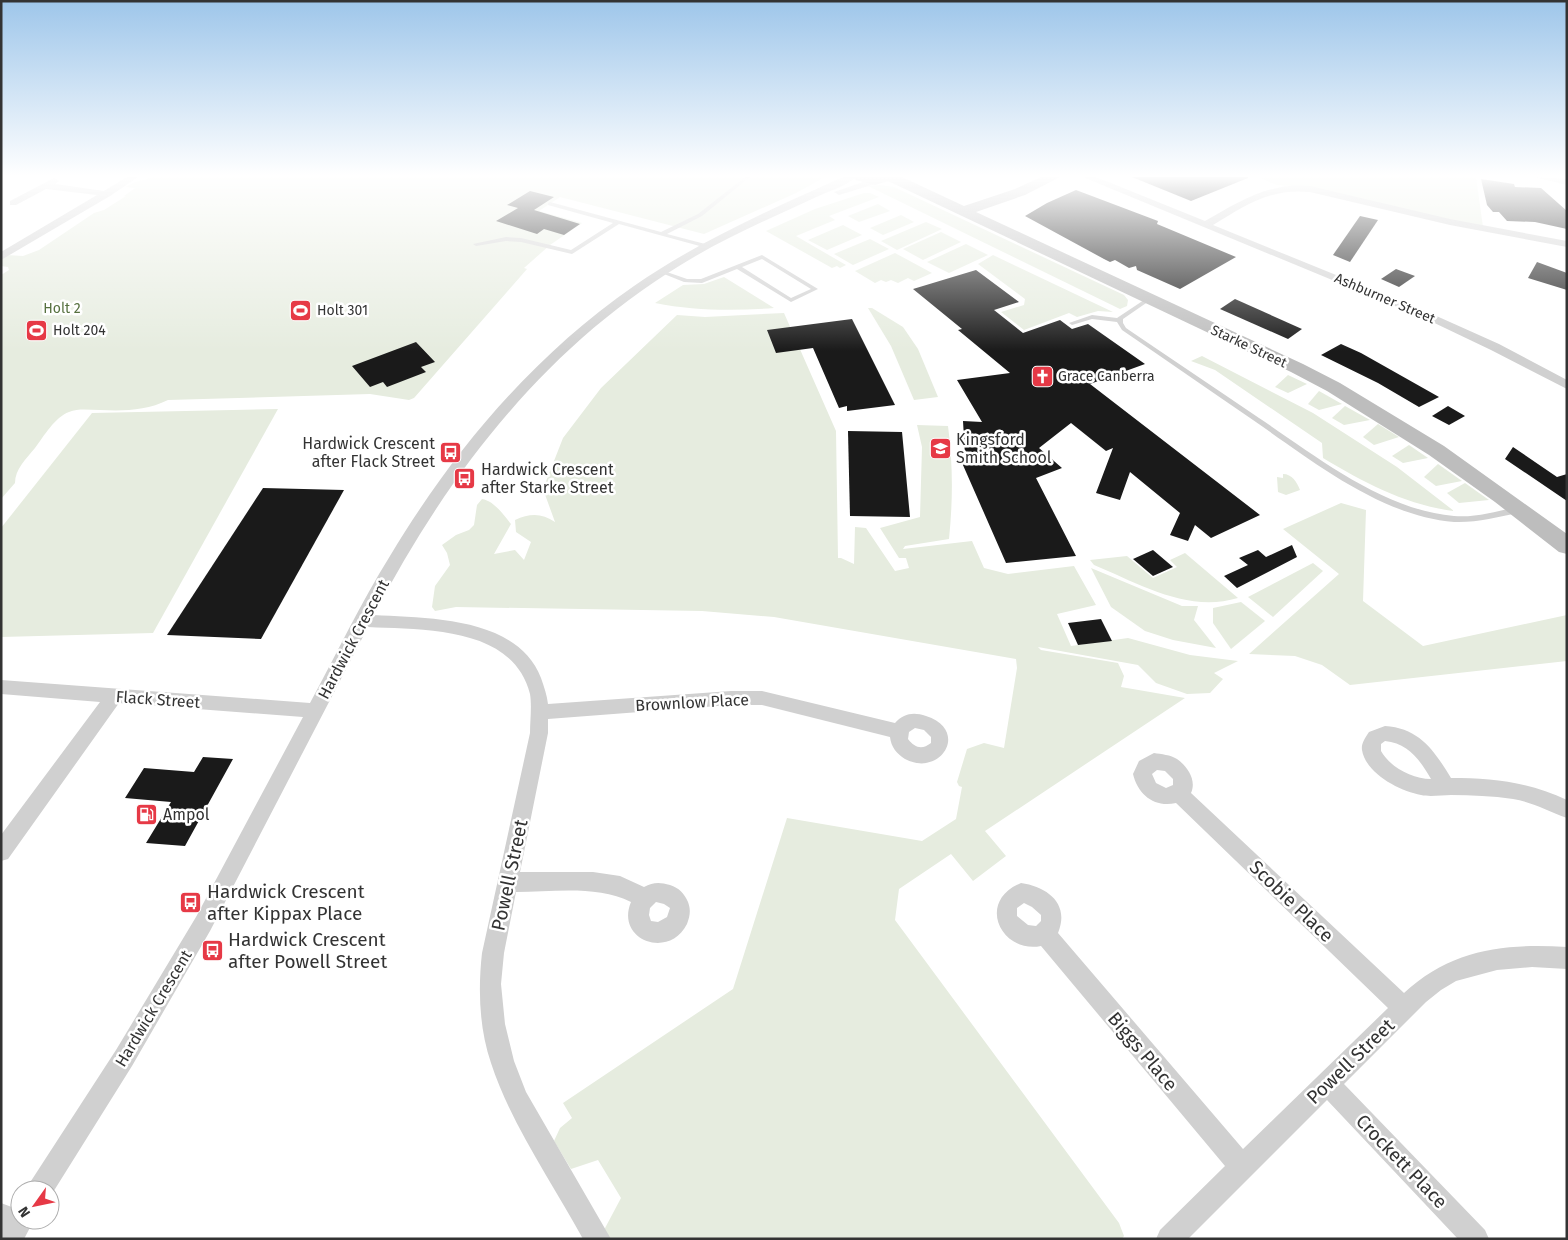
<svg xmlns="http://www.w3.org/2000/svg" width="1568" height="1240" font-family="'Fira Sans',sans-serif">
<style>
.green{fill:#e6ecdf}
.building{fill:#1a1a1a}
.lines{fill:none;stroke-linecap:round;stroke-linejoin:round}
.lane{fill:#d0d0d0;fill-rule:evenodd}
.street{fill:#d0d0d0;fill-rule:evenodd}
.secondary{fill:#bdbdbd;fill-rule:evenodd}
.labels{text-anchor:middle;stroke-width:5;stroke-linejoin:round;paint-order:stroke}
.far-street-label{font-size:14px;fill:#333;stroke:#fff}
.far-park-label{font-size:14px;fill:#56703f;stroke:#fff}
.far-poi-label{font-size:14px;fill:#333;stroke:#fff;text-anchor:start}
.poi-label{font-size:16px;fill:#333;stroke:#fff;text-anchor:start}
.street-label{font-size:16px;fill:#333;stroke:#fff}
.near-street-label{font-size:19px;fill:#333;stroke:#fff}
.near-poi-label{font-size:19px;fill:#333;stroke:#fff;text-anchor:start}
</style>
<rect width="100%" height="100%" fill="#fff"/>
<!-- green -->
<g class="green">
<path d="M152 177H825L796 193 704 234 560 197 539 211 582 223 550 245 524 268 527 269 414 398 409 400 370 394 168 400C146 411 123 411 100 410 89 410 79 408 69 412 55 417 44 436 35 448 26 459 15 469 15 483L1 499V275L9 270 8 267 1 266V259L7 255 23 256 39 250 94 213 104 210 126 196H124L135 188 126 187C134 181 143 181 152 177Z"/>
<path d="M1257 177H1476L1483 227 1307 187 1277 185Z"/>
<path d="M880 185 894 187 1124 295 1128 300 1127 306 1120 309 868 186Z"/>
<path d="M864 193H870L879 197 829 216 835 220 796 236 846 265 840 268 837 266 832 268 766 231 815 209Z"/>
<path d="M878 204 890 211 859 222 848 216Z"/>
<path d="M901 215 914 222 883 235 870 228Z"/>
<path d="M926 222 942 229 897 250 881 241Z"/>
<path d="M843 225 862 235 827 250 808 240Z"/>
<path d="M941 232 961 242 923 260 903 249Z"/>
<path d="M870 239 889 249 853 265 834 254Z"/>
<path d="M966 244 988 255 949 273 927 262Z"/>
<path d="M895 253 932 273 914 281 908 278 898 283 891 280 886 282 881 280 875 283 855 271Z"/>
<path d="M993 255 1113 312 1098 311 1077 317 1069 313 1024 330 1001 312 1024 305 1025 299 978 264Z"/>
<path d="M724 277 774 308C734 311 695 311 655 303L683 285 704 284Z"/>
<path d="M868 308H872L903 327 918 349 938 397 914 400 891 346Z"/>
<path d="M784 313 836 431 838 558H841L854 564 855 527 866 528 895 571 909 568 906 558H899L880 528 920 517 922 447 917 425 948 426C953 464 953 500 949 539L905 546 903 549 972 541 984 568 1008 574 1074 566 1096 605 1057 614 1071 646 1128 638 1190 655 1238 661 1214 673 1223 679 1210 693 1187 694 1156 683 1138 665 1038 647 1041 650 1118 663 1124 676 1121 687 1185 698 985 831 1006 856 973 881 951 854 899 889 895 920 1119 1223 1124 1236 1122 1239H610L604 1230 621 1198 598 1160 571 1169 554 1141 560 1128 572 1118 563 1103 733 989 787 818 922 841 956 819 962 787 959 786 957 782 967 749 984 743 1004 748 1017 668 1016 659 774 617 702 611 456 607 435 611 432 607 435 586 450 565 447 553 442 545 456 535 469 530 474 525 477 505 482 499C494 501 503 514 511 524L494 554 515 550 524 560 531 542 516 532 515 520C530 513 542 513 555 522L543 489 563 438 601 388 677 315 705 317Z"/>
<path d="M1202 356 1313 413 1397 467 1454 511C1406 505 1365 483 1323 458L1322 443 1215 370 1191 361Z"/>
<path d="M1288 375 1307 384 1288 393 1275 387Z"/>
<path d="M1319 391 1342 404 1319 410 1308 404Z"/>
<path d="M1345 406 1370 420 1344 425 1332 418Z"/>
<path d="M278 409 153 633 1 637V528L92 413Z"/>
<path d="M1378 424 1399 437 1374 445 1363 437Z"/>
<path d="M1409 445 1428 458 1403 463 1392 456Z"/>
<path d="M1438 464 1462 481 1436 486 1424 477Z"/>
<path d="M1283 474C1292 474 1297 482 1300 490L1286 495 1278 492 1277 477 1283 478Z"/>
<path d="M1465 483 1489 500 1459 503 1447 493Z"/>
<path d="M1341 503 1366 510 1363 601 1423 646 1567 615V661L1350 685 1322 665 1295 656 1249 654 1339 574 1283 529Z"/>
<path d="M1185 553 1238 598C1187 613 1140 584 1094 565L1090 560 1127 556 1153 578 1177 567 1170 560Z"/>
<path d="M1313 563 1323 571 1273 617 1248 597Z"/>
<path d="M1091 568 1182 606H1198L1194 620 1216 648 1173 640 1145 631 1111 607Z"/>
<path d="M1241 602 1265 621 1231 649 1213 623V608Z"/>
</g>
<!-- building -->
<g class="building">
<path d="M1132 177H1248V178L1191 201Z"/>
<path d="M1481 179 1514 184 1515 187 1541 188 1567 211V229L1535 222 1507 221 1499 212H1493L1487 205Z"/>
<path d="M1076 190 1158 221 1157 224 1236 257 1180 289 1137 270 1136 266 1129 268 1115 260 1110 262 1104 259 1025 216 1047 203Z"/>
<path d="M530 191 554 197 534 210 580 224 564 235 544 229 537 234 496 221 518 208 507 205Z"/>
<path d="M1360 216 1378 220 1350 262 1333 255Z"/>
<path d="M1537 262 1567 273V290L1528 278Z"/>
<path d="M1396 269 1415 276 1399 287 1381 279Z"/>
<path d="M976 270 1019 302 994 310 1023 333 1060 320 1072 329 1088 324 1145 364 1090 384 1260 515 1211 538 1195 525 1188 541 1170 535 1180 513 1130 472 1120 500 1096 493 1113 448 1106 451 1071 423 1039 448 1062 468 1036 478 1076 556 1006 563 959 456H965L963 421 982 422 957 380 1010 373 958 330 962 329 913 289Z"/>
<path d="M1235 299 1302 329 1288 339 1220 309Z"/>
<path d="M852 319 895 405 847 411V406L839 408 813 348 776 353 767 330Z"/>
<path d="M416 342 435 362 421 367 426 372 387 387 383 382 370 387 352 366Z"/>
<path d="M1341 344 1361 353 1439 397 1419 407 1378 383 1321 355Z"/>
<path d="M1448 406 1465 416 1449 425 1432 416Z"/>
<path d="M848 431 902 432 910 517 850 516Z"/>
<path d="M1513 447 1557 477 1567 474V501L1505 459Z"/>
<path d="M263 488 344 490 261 639 167 635Z"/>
<path d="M1292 545 1297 557 1237 588 1224 576 1248 565 1239 558 1258 550 1266 557Z"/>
<path d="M1153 550 1173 567 1153 576 1133 559Z"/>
<path d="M1101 619 1112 641 1078 645 1068 623Z"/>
<path d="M203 757 233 759 185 846 146 843 171 802 125 798 144 768 194 772Z"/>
</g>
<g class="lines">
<!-- lane -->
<g class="lane">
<path d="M745 177H750L702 216 667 234 709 245V247L707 248 619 224 572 254 521 242 506 241 476 246 473 244 506 237 521 238 571 250 613 223 548 205V203L550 202 661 232 698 214Z"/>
<path d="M762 255 818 289 791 302 737 269 702 283 684 282 659 272 664 271 687 279H701ZM762 259 811 289 791 298 742 267Z"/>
<path d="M1147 298 1152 299 1123 319V323L1126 328C1170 358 1215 388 1259 418 1316 456 1383 510 1454 516 1475 518 1497 511 1518 507L1522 510 1518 513C1497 517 1476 523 1454 522 1381 516 1312 461 1253 420 1209 390 1166 360 1122 330L1117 322 1092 319 1072 325 1069 323 1092 315 1117 318Z"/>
</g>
<!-- street -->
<g class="street">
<path d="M127 177H138L110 196 1 260V252L97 195 46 189 16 205H10V201L54 178 59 181 55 184 104 191Z"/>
<path d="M856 177C845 187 826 192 812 199 773 217 732 235 694 257 551 340 450 469 374 615 429 618 518 617 541 678 544 687 547 695 548 704L731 691H762L895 723C904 713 914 712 926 716 970 730 941 778 905 759 897 754 891 747 890 737L762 705H731L548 719V733L520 872H593L620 876 644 887C653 882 660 882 670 885 679 888 684 893 688 902 691 910 690 916 687 924 669 960 615 940 631 902 597 885 553 892 516 892L504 953 501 984 505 1024 514 1061 526 1092 611 1239H583C553 1184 510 1122 491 1063 479 1028 478 989 482 953L530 733C530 721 532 706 530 694 513 626 424 630 368 627L210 931 132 1066 50 1197V1190H27L31 1181 116 1050 196 917 303 717 119 703 8 859 1 861V835L100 702 1 694V680L310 703C337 653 360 604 390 556 453 451 533 356 634 286 696 243 765 212 834 181L843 177ZM915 728 924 730 931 737V743C922 750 915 748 908 739L909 732ZM656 902 664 904 670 908 667 917 658 922 651 921 649 915 650 908Z"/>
<path d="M1083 177H1096L1205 221C1239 202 1269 182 1310 186L1450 219 1567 241V247L1450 225 1310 192C1270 188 1246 205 1213 225L1432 314 1499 344 1567 380V389L1491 350 1424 318Z"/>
<path d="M1534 177 1567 179V185Z"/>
<path d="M875 178 880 181 878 183 839 195 834 192Z"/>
<path d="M1385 726C1420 728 1435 752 1451 778 1492 778 1529 782 1567 800V818C1548 811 1532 802 1513 799 1492 796 1472 795 1451 795 1442 795 1430 797 1421 795 1400 791 1366 774 1362 750 1361 744 1365 738 1369 732ZM1385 741C1408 743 1420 760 1431 779 1412 779 1390 767 1381 751V744Z"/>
<path d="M1154 753C1161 754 1171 755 1177 759 1187 766 1197 780 1191 793L1404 993C1451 949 1505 943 1567 947V969L1532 967 1497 970 1456 981 1441 990 1426 1002 1344 1084 1485 1230 1489 1239H1458L1327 1100 1188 1239H1156L1160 1230 1225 1166 1041 946C1002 954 975 902 1021 883 1048 887 1070 904 1058 933L1243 1149 1388 1008 1176 803C1155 808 1138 795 1133 774L1139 761ZM1157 770 1165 771 1173 779V785L1166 788 1156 783 1152 774ZM1024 903 1032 907 1041 915V921L1036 926 1028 925 1017 916V908Z"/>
<path d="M1 1203 17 1209 20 1208V1220H34L24 1239H1Z"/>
</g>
<!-- secondary -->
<path class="secondary" d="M854 177H902L964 206 1015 189 1041 177H1060L1025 195 976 212 1303 364 1340 383 1444 446 1567 534V554L1559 552 1495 502 1429 455 1327 391 1291 372 888 181 875 185 856 180Z"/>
</g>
<!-- sky -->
<linearGradient id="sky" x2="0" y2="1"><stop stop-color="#9ec6ea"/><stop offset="0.5" stop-color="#fff"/><stop offset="1" stop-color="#fff" stop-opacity="0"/></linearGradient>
<rect width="1568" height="351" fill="url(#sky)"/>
<!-- icons -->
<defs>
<symbol id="stadium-square" viewBox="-11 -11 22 22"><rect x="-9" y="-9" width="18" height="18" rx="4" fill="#e63946" stroke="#fff"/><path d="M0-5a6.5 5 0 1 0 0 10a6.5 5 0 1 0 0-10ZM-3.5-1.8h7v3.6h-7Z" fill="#fff"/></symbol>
<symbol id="church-square" viewBox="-11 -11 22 22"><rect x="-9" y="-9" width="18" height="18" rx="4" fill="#e63946" stroke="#fff"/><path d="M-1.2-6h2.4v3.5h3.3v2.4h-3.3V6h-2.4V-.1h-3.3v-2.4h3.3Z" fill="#fff"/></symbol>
<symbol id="school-square" viewBox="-11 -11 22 22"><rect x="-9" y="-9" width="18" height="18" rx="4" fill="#e63946" stroke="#fff"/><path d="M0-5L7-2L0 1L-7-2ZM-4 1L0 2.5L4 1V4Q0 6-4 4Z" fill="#fff"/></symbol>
<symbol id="bus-square" viewBox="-11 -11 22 22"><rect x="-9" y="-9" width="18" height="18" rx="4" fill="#e63946" stroke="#fff"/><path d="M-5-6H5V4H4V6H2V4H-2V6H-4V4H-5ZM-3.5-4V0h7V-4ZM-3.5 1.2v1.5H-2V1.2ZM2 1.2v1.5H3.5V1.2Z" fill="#fff"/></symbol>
<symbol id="fuel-square" viewBox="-11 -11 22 22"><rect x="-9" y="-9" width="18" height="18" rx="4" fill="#e63946" stroke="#fff"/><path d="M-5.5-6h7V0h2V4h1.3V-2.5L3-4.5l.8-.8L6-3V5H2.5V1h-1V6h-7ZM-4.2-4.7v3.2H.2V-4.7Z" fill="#fff"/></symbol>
</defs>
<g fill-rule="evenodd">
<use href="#stadium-square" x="288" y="298" width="25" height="25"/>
<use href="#stadium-square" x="24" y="318" width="25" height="25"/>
<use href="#church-square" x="1030" y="364" width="25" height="25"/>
<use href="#school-square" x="928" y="436" width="25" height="25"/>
<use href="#bus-square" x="438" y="440" width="25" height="25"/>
<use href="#bus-square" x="452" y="466" width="25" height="25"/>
<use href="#fuel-square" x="134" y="802" width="25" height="25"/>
<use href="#bus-square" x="178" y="890" width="25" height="25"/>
<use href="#bus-square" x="200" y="938" width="25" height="25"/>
</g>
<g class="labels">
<!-- far-street labels -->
<g class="far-street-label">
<text transform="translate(1385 298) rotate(23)" y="5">Ashburner Street</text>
<text transform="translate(1249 346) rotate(25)" y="5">Starke Street</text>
</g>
<!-- far-park labels -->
<g class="far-park-label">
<text x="62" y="313">Holt 2</text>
</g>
<!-- far-poi labels -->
<g class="far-poi-label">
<text x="317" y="315">Holt 301</text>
<text x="53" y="335">Holt 204</text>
<text x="1058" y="381">Grace Canberra</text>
</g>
<!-- poi labels -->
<g class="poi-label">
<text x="956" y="445">Kingsford<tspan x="956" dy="18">Smith School</tspan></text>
<text x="435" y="449" text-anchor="end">Hardwick Crescent<tspan x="435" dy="18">after Flack Street</tspan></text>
<text x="481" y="475">Hardwick Crescent<tspan x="481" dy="18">after Starke Street</tspan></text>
<text x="163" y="820">Ampol</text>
</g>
<!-- street labels -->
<g class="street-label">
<text transform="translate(353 639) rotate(-62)" y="6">Hardwick Crescent</text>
<text transform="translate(158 699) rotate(4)" y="6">Flack Street</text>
<text transform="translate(692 702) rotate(-3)" y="6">Brownlow Place</text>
<text transform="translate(153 1008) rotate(-59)" y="6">Hardwick Crescent</text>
</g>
<!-- near-street labels -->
<g class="near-street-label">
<text transform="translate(509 875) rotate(-78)" y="7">Powell Street</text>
<text transform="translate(1292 901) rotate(44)" y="7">Scobie Place</text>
<text transform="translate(1143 1051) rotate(50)" y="7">Biggs Place</text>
<text transform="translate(1350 1061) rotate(-44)" y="7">Powell Street</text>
<text transform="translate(1402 1161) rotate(46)" y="7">Crockett Place</text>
</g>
<!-- near-poi labels -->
<g class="near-poi-label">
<text x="207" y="898">Hardwick Crescent<tspan x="207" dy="22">after Kippax Place</tspan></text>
<text x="228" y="946">Hardwick Crescent<tspan x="228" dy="22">after Powell Street</tspan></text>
</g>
</g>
<!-- border -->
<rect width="1568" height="1240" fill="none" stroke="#333333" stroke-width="5"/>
<!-- north arrow -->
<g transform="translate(35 1205) rotate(237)"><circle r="24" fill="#ffffff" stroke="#adadad"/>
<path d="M0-4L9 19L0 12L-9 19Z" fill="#e63946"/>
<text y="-8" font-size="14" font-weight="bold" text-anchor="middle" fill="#333333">N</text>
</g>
</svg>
